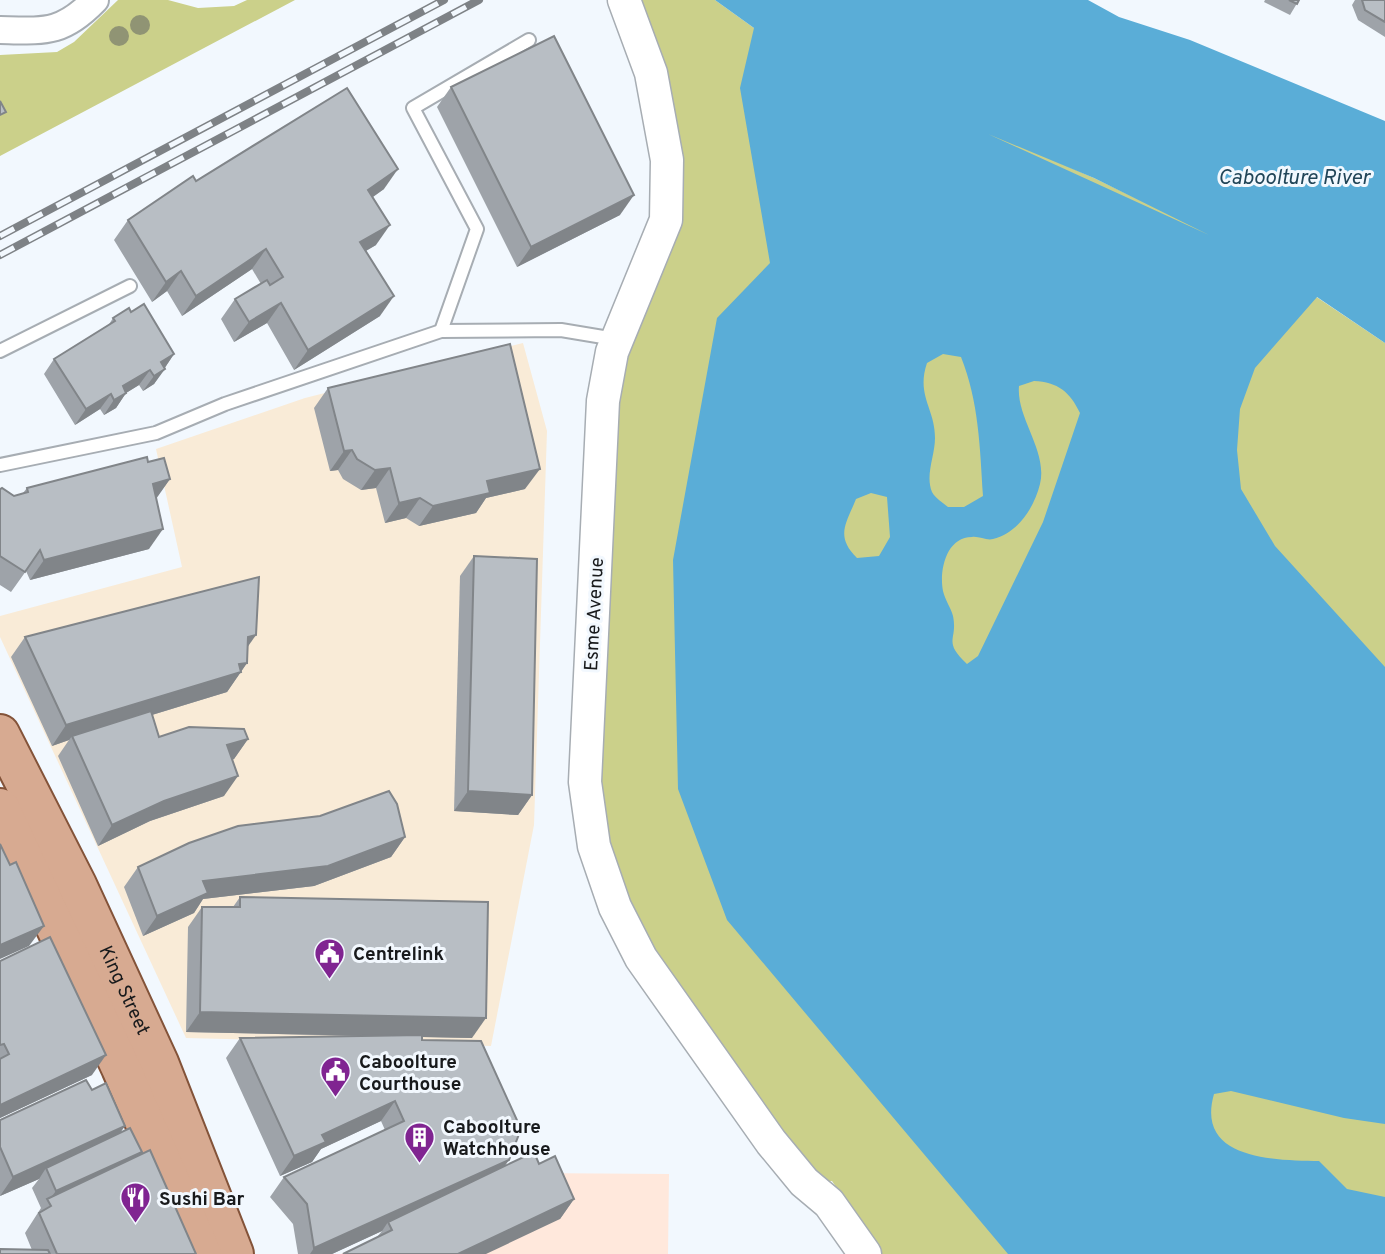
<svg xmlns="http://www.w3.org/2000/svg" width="1385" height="1254" font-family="Overpass,sans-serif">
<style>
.commercial{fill:#f9ebd7}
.industrial{fill:#ffe8dc}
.green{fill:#cbd08a}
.water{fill:#5aadd7;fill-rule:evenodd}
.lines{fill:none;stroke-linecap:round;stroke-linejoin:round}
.service-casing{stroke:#a7adb3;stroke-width:16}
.minor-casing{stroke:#a7adb3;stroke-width:30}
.tertiary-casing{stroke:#a7adb3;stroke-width:35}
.primary-casing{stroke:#835339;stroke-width:42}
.service{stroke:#fff;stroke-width:12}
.minor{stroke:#fff;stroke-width:26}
.tertiary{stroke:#fff;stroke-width:32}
.primary{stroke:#d7aa91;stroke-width:38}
.rail-casing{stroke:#7e8286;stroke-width:8}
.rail{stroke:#f2f8fe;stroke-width:5;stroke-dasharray:16;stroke-linecap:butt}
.tree{fill:#909474}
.wall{fill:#9ea3a9}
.shaded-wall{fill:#818589}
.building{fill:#b8bec4;stroke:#818589;stroke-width:2}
.labels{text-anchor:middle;stroke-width:6;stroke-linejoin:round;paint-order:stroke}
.street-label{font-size:19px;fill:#181a1c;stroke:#f2f8fe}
.poi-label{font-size:19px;font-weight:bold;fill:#181a1c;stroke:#f2f8fe;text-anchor:start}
.water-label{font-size:21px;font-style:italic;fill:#214558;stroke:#f2f8fe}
</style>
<rect width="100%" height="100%" fill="#f2f8fe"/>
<!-- commercial -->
<path class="commercial" d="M523 343 547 431 534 825 491 1046 186 1038 0 637V616L182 567 156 449 305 398Z"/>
<!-- industrial -->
<path class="industrial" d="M527 1173 669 1174 668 1254H341L471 1194Z"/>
<!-- green -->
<g class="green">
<path d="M118 0H168L198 8 234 6 247 0H295L0 156V55L57 52 74 42Z"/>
<path d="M624 0H715L754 28 1094 178 1254 255 1385 343V1254H881L832 1181 804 1182 641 958 594 846 603 401 666 220Z"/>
</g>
<!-- water -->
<path class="water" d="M715 0H1088L1119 17 1190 40 1385 121V343L1317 297 1255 368 1240 409 1237 450 1241 489 1275 546 1385 667V1124L1344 1118 1231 1091 1214 1094C1195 1160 1275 1160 1319 1161L1347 1189 1385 1197V1254H1008L727 920 678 789 673 560 717 318 770 263 740 88 754 28ZM988 134 1094 178 1209 235ZM943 354 961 357C979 402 980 448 983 496L964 507H948C943 503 935 498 932 492 925 475 935 456 935 438 935 408 916 396 927 363ZM1034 381C1058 382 1070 392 1080 413L1043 522 978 656 967 664C942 640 958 641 953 616 951 608 945 600 943 591 939 571 946 537 972 537 979 536 987 541 993 539 1018 533 1034 508 1040 484 1048 451 1016 418 1019 386ZM871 493 887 497 890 537 879 556 857 558C835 536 846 524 856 499Z"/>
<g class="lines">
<defs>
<g id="service">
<path d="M441 331 477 229 413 108 529 40"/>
<path d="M0 351 130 286"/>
<path d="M0 465 156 433 225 404 441 331 561 330 615 339"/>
</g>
<path id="minor" d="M0 30C45 31 62 34 95 0"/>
<path id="tertiary" d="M624 0 651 73 667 160 666 220 612 352 603 401 585 782 594 846 615 907 641 958 771 1142 804 1182 829 1203 865 1254"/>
<g id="primary">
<path id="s1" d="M0 734 77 885 159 1063 234 1254"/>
<path d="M0 808 121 1068 202 1254"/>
</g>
</defs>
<!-- service casing -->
<use href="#service" class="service-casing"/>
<!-- minor casing -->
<use href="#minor" class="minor-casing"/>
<!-- tertiary casing -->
<use href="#tertiary" class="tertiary-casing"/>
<!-- primary casing -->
<use href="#primary" class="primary-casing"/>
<!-- service -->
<use href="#service" class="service"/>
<!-- minor -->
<use href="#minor" class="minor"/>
<!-- tertiary -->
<use href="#tertiary" class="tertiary"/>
<!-- primary -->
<use href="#primary" class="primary"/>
<defs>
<g id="rail">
<path d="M0 236 444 0"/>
<path d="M0 255 479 0"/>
</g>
</defs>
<!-- rail casing -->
<use href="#rail" class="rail-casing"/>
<!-- rail -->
<use href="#rail" class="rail"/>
</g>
<!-- trees -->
<g class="tree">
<circle cx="140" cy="25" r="10"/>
<circle cx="119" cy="36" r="10"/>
</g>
<!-- wall -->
<g class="wall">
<path d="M1265 0H1299L1290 15 1264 2Z"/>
<path d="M1355 0H1385V37L1358 20 1352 5Z"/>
<path d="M451 87 620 215 517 267 437 107Z"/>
<path d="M196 181 384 189 373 197 376 245 366 251 380 316 294 370 267 323 234 342 221 319 235 299 261 284 252 269 182 316 167 291 152 302 114 240 128 220Z"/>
<path d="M131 312 174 354 154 384 143 391 139 385 126 393 116 408 104 415 100 409 75 425 44 374 54 359 108 326 113 318Z"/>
<path d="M328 388 525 489 486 498 476 513 419 526 406 518 385 523 376 488 361 490 343 479 338 470 330 471 314 408Z"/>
<path d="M148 462 170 479 156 498 149 549 30 580 26 571 11 592 0 585V489L14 496 23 493 27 488Z"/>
<path d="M474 556 532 795 518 815 454 811 460 576Z"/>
<path d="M25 637 248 646 247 663 227 692 152 715 159 737 248 739 234 759 232 760 224 796 150 821 98 846 58 756 69 740 52 746 11 657Z"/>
<path d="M405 837 391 857 314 886 203 899 194 913 143 936 124 887 138 867Z"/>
<path d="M240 897 472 1038 422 1037V1040L504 1167 539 1164 574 1199 560 1219 377 1237 382 1231 332 1254H298L293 1224 270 1197 284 1177 385 1130 381 1121 321 1149 312 1162 280 1176 226 1058 240 1038 361 1036 186 1032 188 927 202 907H233Z"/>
<path d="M0 961 92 1075 0 1118Z"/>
<path d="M0 1120 120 1133 140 1154 196 1254H0L32 1250 25 1233 41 1208 32 1188 39 1179 0 1196Z"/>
</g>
<!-- shaded-wall -->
<g class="shaded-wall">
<path d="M398 169 384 189 354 210 368 190Z"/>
<path d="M634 195 620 215 517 267 531 247Z"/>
<path d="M390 225 376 245 346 262 360 242Z"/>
<path d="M266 249 252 269 182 316 196 296Z"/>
<path d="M181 271 167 291 152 302 166 282Z"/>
<path d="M394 296 380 316 294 370 308 350Z"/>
<path d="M281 303 267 323 234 342 249 322Z"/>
<path d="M174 354 164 369 161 362Z"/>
<path d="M165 369 154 384 143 391 154 376Z"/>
<path d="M150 370 139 385 126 393 116 408 104 415 123 386Z"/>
<path d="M111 394 100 409 75 425 86 409Z"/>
<path d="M352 450 338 470 330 471 344 451Z"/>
<path d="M390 468 376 488 361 490 375 470Z"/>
<path d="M540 469 525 489 486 498 476 513 419 526 433 506 487 481Z"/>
<path d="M170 479 156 499 153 484Z"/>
<path d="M420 498 406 518 385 523 399 503Z"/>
<path d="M163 529 149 549 30 580 44 560Z"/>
<path d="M256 635 242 655 248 637Z"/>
<path d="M247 663 227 692 73 739 72 736 69 740 52 746 66 725 239 664Z"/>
<path d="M248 739 234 759 213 765 227 745Z"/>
<path d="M238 776 224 796 150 821 98 846 112 825 164 801Z"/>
<path d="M468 791 532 795 518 815 454 811Z"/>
<path d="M405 837 391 857 314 886 203 899 194 913 143 936 157 916 203 881Z"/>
<path d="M44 926 29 946 0 959V945Z"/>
<path d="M200 1012 486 1018 472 1038 186 1032Z"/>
<path d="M106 1055 92 1075 0 1118V1105Z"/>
<path d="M395 1101 381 1121 321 1149 312 1162 280 1176 294 1156 322 1135Z"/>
<path d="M125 1126 111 1146 46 1168 39 1179 0 1196 13 1177Z"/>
<path d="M142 1152 128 1172 51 1206 48 1201 56 1191Z"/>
<path d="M509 1160 495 1180 388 1222 382 1231 332 1254H310L314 1248Z"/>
<path d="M574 1199 560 1219 486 1254H458Z"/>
</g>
<!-- building -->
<g class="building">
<path d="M1289 0H1299L1297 4Z"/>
<path d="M1362 0H1385V22L1365 10Z"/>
<path d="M554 36 634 195 531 247 451 87Z"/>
<path d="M347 88 398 169 368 190 390 225 360 242 394 296 308 350 281 303 249 322 235 299 267 280 270 285 283 277 266 249 196 296 181 271 166 282 128 220 193 176 196 181Z"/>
<path d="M0 101 6 112 0 115Z"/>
<path d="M144 304 174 354 161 362 165 369 154 376 150 370 123 386 126 393 114 400 111 394 86 409 54 359 115 321 113 318 129 308 131 312Z"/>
<path d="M510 344 540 469 487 481 490 493 433 506 420 498 399 503 390 468 375 470 357 459 352 450 344 451 328 388Z"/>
<path d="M147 457 148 462 164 458 170 479 153 484 163 529 44 560 40 550 25 572 0 556V489L2 488 14 496 28 492 27 488Z"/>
<path d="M474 556 537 559 532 795 468 791Z"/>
<path d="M259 577 256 635 248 637 247 663 239 664 241 672 66 725 25 637Z"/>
<path d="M151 711 159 737 189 727 244 729 248 739 227 745 238 776 164 801 112 825 72 736Z"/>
<path d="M389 791 397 804 405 837 328 866 203 881 208 893 157 916 138 867 189 843 238 826 320 816Z"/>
<path d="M0 844 10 865 16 862 44 926 0 945Z"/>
<path d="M240 897 488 902 486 1018 200 1012 202 907H240Z"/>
<path d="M50 937 106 1055 0 1105V1059L9 1054 4 1044 0 1045V961Z"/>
<path d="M422 1035V1040L481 1041 521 1129 509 1160 314 1248 307 1204 284 1177 404 1121 395 1101 322 1135 326 1142 294 1156 240 1038Z"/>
<path d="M86 1080 92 1090 106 1083 125 1126 13 1177 0 1147V1120Z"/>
<path d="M130 1128 142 1152 56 1191 46 1168Z"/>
<path d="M150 1150 196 1254H57L39 1213 51 1206 47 1199Z"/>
<path d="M534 1152 539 1164 555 1156 574 1199 458 1254H343L392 1230 388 1222Z"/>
<path d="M0 1249 48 1250 50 1254H0Z"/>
</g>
<!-- icons -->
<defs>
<symbol id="civic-pin" viewBox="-11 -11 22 30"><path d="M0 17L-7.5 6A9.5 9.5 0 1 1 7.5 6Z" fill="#802491" stroke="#f2f8fe"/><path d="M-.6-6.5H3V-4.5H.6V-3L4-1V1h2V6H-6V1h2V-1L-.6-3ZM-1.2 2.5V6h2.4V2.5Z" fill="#fff"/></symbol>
<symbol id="building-pin" viewBox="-11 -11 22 30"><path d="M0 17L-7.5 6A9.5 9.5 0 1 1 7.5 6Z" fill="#802491" stroke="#f2f8fe"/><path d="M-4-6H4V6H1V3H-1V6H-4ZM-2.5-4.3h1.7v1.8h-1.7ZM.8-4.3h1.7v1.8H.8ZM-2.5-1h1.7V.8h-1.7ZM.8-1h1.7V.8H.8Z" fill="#fff"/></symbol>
<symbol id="restaurant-pin" viewBox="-11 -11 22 30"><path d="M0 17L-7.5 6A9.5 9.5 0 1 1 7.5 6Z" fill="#802491" stroke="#f2f8fe"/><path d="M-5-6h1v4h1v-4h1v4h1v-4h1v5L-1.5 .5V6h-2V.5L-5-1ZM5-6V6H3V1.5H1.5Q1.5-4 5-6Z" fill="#fff"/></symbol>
</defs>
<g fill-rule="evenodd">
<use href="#civic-pin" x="312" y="936" width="35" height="47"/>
<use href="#civic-pin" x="318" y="1054" width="35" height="47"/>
<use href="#building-pin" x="402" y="1120" width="35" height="47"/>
<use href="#restaurant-pin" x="118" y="1180" width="35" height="47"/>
</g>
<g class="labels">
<!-- street labels -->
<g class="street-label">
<text transform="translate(593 614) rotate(-87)" y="7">Esme Avenue</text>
<text dy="7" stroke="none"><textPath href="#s1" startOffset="285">King Street</textPath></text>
</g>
<!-- poi labels -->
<g class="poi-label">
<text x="353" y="960">Centrelink</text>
<text x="359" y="1068">Caboolture<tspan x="359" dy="22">Courthouse</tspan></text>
<text x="443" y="1133">Caboolture<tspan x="443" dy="22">Watchhouse</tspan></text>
<text x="159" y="1205">Sushi Bar</text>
</g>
<!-- water labels -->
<g class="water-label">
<text x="1294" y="184">Caboolture River</text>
</g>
</g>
</svg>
